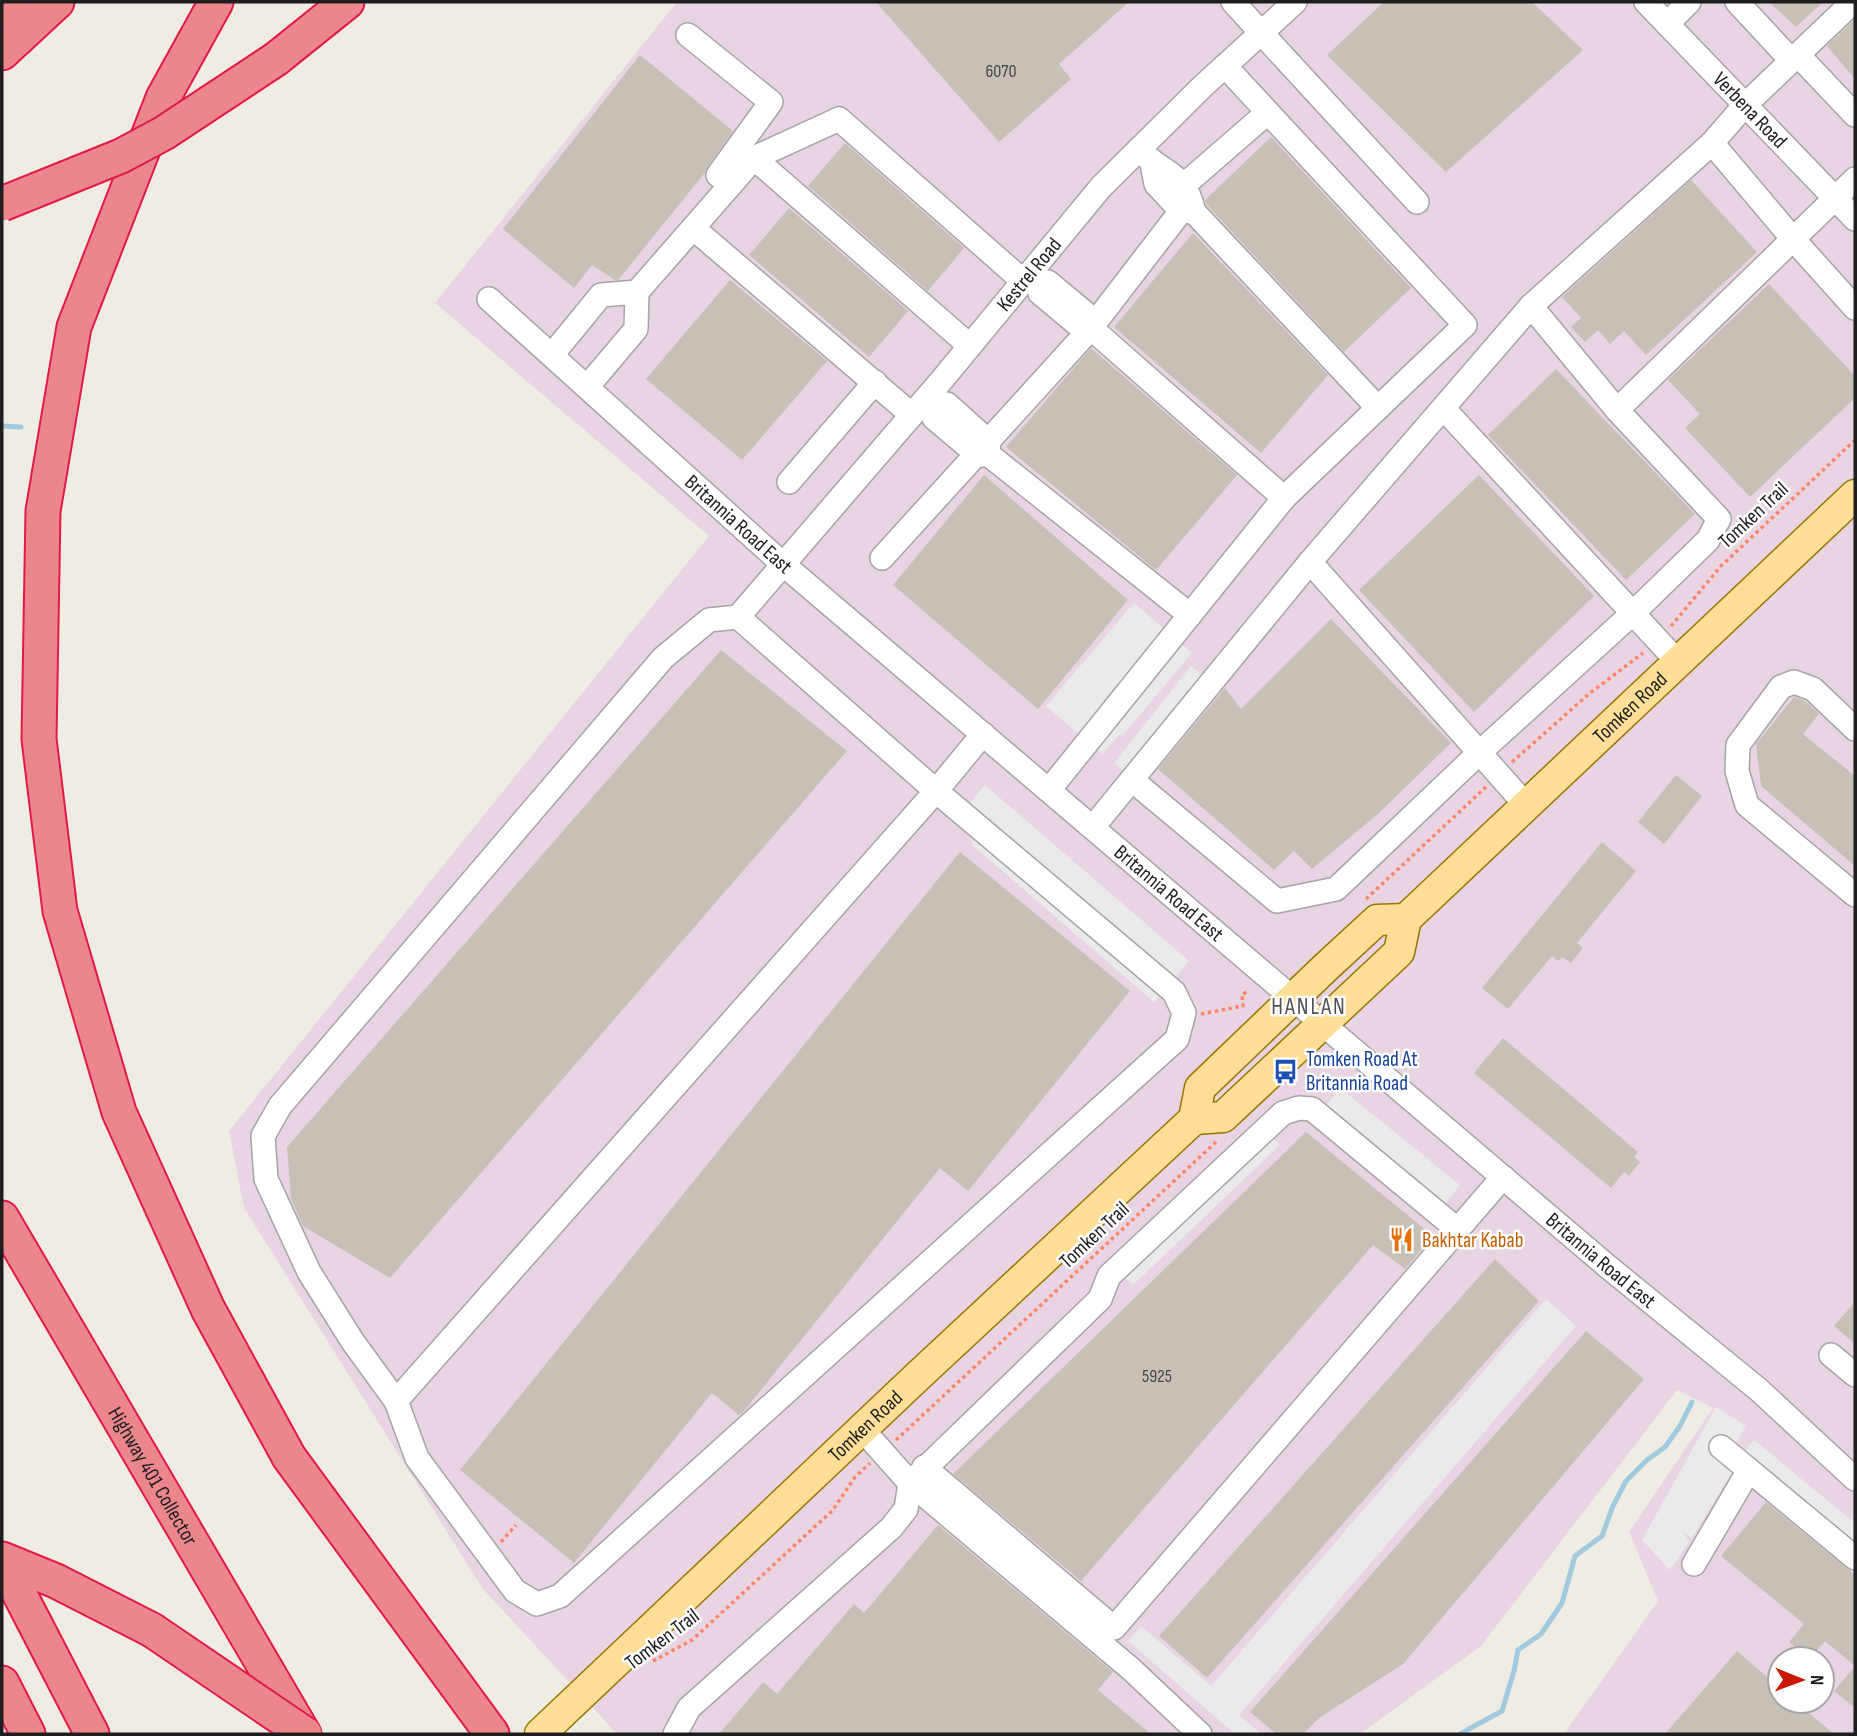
<svg xmlns="http://www.w3.org/2000/svg" width="1857" height="1736" font-family="'Sofia Sans Condensed',sans-serif">
<style>
.industrial{fill:#e9d4e3;fill-rule:evenodd}
.parking{fill:#eaeaea}
.lines{fill:none;stroke-linecap:round;stroke-linejoin:round}
.stream{stroke:#a1cae0;stroke-width:5}
.building{fill:#c7c0b6}
.minor-casing{stroke:#a5a5a5;stroke-width:26}
.major-casing{stroke:#977700;stroke-width:33}
.highway-casing{stroke:#e31a48;stroke-width:37}
.path{stroke:#ff8664;stroke-width:3.5;stroke-dasharray:3.5 3.5;stroke-linecap:butt}
.minor{stroke:#fff;stroke-width:23}
.major{stroke:#ffdf98;stroke-width:30}
.highway{stroke:#eb868d;stroke-width:33}
.highway-bridge-casing{stroke:#e31a48;stroke-width:37;stroke-linecap:butt}
.highway-bridge{stroke:#eb868d;stroke-width:33}
.labels{text-anchor:middle;stroke-width:5;stroke-linejoin:round;paint-order:stroke}
.number-label{font-size:18px;fill:#484644}
.street-label{font-size:21px;fill:#1e1e1e;stroke:#fff}
.transit-label{font-size:21px;fill:#164399;stroke:#fff;text-anchor:start}
.food-label{font-size:21px;fill:#c56008;stroke:#fff;text-anchor:start}
.neighbourhood-label{font-size:23px;letter-spacing:2px;fill:#515151;stroke:#fff}
</style>
<rect width="100%" height="100%" fill="#efede3"/>
<!-- industrial -->
<path class="industrial" d="M677 2H1855V1734H1564L1658 1601 1629 1532 1713 1408 1677 1390 1481 1646 1360 1734H617L483 1589 244 1208 229 1131 709 536 435 303ZM1780 1659H1822V1701H1780Z"/>
<!-- parking -->
<g class="parking">
<path d="M1134 603 1192 653 1122 736 1120 734 1102 754 1046 706Z"/>
<path d="M1191 666 1203 676 1126 773 1114 763Z"/>
<path d="M985 785 1189 961 1154 1002 971 844 981 832 960 815Z"/>
<path d="M1340 1088 1460 1185 1433 1219 1313 1122Z"/>
<path d="M1268 1133 1280 1145 1133 1285 1121 1274Z"/>
<path d="M1546 1299 1576 1326 1239 1715 1261 1734H1235L1128 1641 1141 1626 1211 1686Z"/>
<path d="M1716 1407 1746 1426 1722 1466 1732 1472 1692 1538 1682 1532 1689 1542 1670 1570 1642 1540Z"/>
<path d="M1754 1440 1855 1523V1567L1733 1466Z"/>
</g>
<g class="lines">
<!-- stream -->
<g class="stream">
<path d="M2 426 21 427"/>
<path d="M1460 1734 1502 1711 1514 1671 1518 1650 1541 1634 1562 1603 1575 1556 1602 1536 1613 1506 1626 1481 1647 1460 1665 1447 1680 1426 1692 1402"/>
</g>
</g>
<!-- building -->
<g class="building">
<path d="M876 2H1129L1059 64 1071 79 999 142Z"/>
<path d="M1384 2H1532L1583 50 1446 172 1327 55Z"/>
<path d="M1769 2H1823L1796 27Z"/>
<path d="M1855 19V79L1827 46Z"/>
<path d="M640 55 733 131 707 167 704 174 618 280H615L592 265 574 288 503 229Z"/>
<path d="M1271 137 1411 288 1344 352 1207 205 1205 200Z"/>
<path d="M845 143 964 248 928 291 808 186Z"/>
<path d="M1691 180 1757 252 1646 355 1624 331 1610 344 1598 330 1585 342 1571 327 1581 318 1562 297Z"/>
<path d="M789 208 908 311 869 357 749 255Z"/>
<path d="M1193 233 1328 375 1261 453 1114 327Z"/>
<path d="M730 280 827 361 742 460 646 379Z"/>
<path d="M1769 284 1855 376V398L1750 497 1685 428 1700 414 1668 380Z"/>
<path d="M1091 348 1237 475 1156 570 1006 447Z"/>
<path d="M1556 369 1695 514 1626 580 1488 435Z"/>
<path d="M984 475 1128 600 1038 709 893 585Z"/>
<path d="M1479 475 1594 596 1474 712 1359 590Z"/>
<path d="M1331 619 1451 743 1378 814 1312 869 1294 851 1274 870 1158 769 1225 688 1241 709Z"/>
<path d="M721 650 847 751 390 1278 303 1226 291 1199 287 1147Z"/>
<path d="M1794 697 1805 701 1819 714 1803 734 1855 776V866L1761 786 1756 744Z"/>
<path d="M1676 775 1702 796 1664 844 1638 822Z"/>
<path d="M1602 842 1636 871 1577 943 1583 948 1571 963 1562 957 1558 961 1552 956 1508 1009 1482 988Z"/>
<path d="M960 852 1130 991 968 1191 940 1168 743 1412 739 1415 712 1393 574 1563 460 1470Z"/>
<path d="M1503 1038 1638 1152 1634 1157 1640 1162 1629 1176 1624 1172 1611 1188 1474 1073Z"/>
<path d="M1306 1132 1433 1236 1405 1269 1373 1245 1081 1581 953 1474Z"/>
<path d="M1495 1259 1539 1301 1207 1678 1159 1636Z"/>
<path d="M1855 1302V1344L1834 1326Z"/>
<path d="M1586 1331 1644 1379 1403 1664 1319 1718 1303 1734H1276L1250 1712Z"/>
<path d="M1766 1502 1855 1575V1708L1834 1691 1855 1666 1825 1641 1809 1659 1789 1642 1804 1624 1721 1556Z"/>
<path d="M938 1525 1113 1672 1098 1690 1151 1734H719L763 1682 777 1694 854 1604 864 1613Z"/>
<path d="M1737 1651 1780 1688V1701H1795L1834 1734H1665Z"/>
</g>
<g class="lines">
<defs>
<g id="minor">
<path d="M1233 2 1417 202"/>
<path id="s1" d="M1646 2 1855 219"/>
<path d="M1737 2 1791 60"/>
<path d="M1667 24 1689 2"/>
<path d="M688 35 771 102 718 175 730 185"/>
<path d="M1798 55 1855 115"/>
<path d="M1712 143 1793 239 1855 308"/>
<path d="M1139 149C1163 176 1185 170 1194 212L1181 211 1156 184 1152 164"/>
<path d="M754 158 839 119 1023 281"/>
<path d="M1183 186 1267 113"/>
<path d="M1181 211 1091 328 1284 498"/>
<path d="M1194 212 1378 408 1465 325 1225 66"/>
<path d="M637 292 693 228"/>
<path id="s2" d="M489 299 784 565 1607 1266 1759 1390 1855 1479"/>
<path d="M552 355 601 295 637 292 636 329 587 387"/>
<path d="M927 398 935 407 934 418 978 455H989L988 441 947 404 935 407"/>
<path d="M1444 409 1677 661"/>
<path d="M1617 410 1531 306 1712 143 1745 105 1853 2"/>
<path d="M912 415 693 228 754 158 970 346"/>
<path d="M989 455 1190 615"/>
<path d="M789 482 875 382"/>
<path d="M882 558 1091 328 1087 324 1084 312 1048 282 1040 284V293L1077 324H1087"/>
<path d="M1310 562 1526 805"/>
<path d="M1855 729 1813 689 1794 682 1781 687 1738 745 1737 771 1747 805 1855 895"/>
<path id="s3" d="M983 734 936 791 1174 992 1184 1013 1177 1039 560 1596 537 1604 515 1591 417 1458 396 1401 353 1342 309 1272 266 1179 263 1136 280 1106 663 658 709 620 738 617 941 381 1101 187 1203 86 1295 2"/>
<path d="M1132 780 1277 901 1336 889 1479 753 1633 613 1708 540 1719 519 1617 410 1855 179"/>
<path d="M1049 790 1284 498 1378 408"/>
<path d="M1093 827 1310 562 1531 306"/>
<path d="M1831 1355 1855 1375"/>
<path d="M396 1401 936 791 738 617"/>
<path d="M862 1429 910 1483 1131 1669 1200 1734"/>
<path d="M1721 1447 1749 1470"/>
<path d="M924 1467 1114 1628 1503 1177"/>
<path d="M1694 1564 1749 1470 1855 1558"/>
<path d="M675 1734 689 1708 891 1528 906 1509 910 1483 1100 1299 1109 1276 1283 1113 1299 1108 1312 1109 1458 1230"/>
</g>
<g id="major">
<path id="s4" d="M1194 1119 1223 1117 1399 952 1406 919 1855 495"/>
<path id="s5" d="M540 1734 918 1376 1194 1119 1200 1088 1325 968 1377 920 1406 919"/>
</g>
<g id="highway">
<path d="M216 2 163 98 74 327 43 511 39 739 60 911 119 1112 208 1309 289 1457 492 1734"/>
<path d="M2 19 18 2"/>
<path d="M2 53 57 2"/>
<path d="M276 59 347 2"/>
<path id="s6" d="M2 1218 304 1734"/>
<path d="M2 1559 56 1581 152 1630"/>
<path d="M2 1560 92 1734"/>
<path d="M2 1683 28 1734"/>
</g>
</defs>
<!-- minor casing -->
<use href="#minor" class="minor-casing"/>
<!-- major casing -->
<use href="#major" class="major-casing"/>
<!-- highway casing -->
<use href="#highway" class="highway-casing"/>
<!-- path -->
<g class="path">
<path d="M1671 626 1721 566 1855 440"/>
<path d="M1512 762 1590 693 1643 653"/>
<path d="M1366 899 1486 787"/>
<path d="M1201 1014 1243 1006 1242 994 1247 992"/>
<path d="M896 1440 1216 1142"/>
<path d="M501 1542 516 1525"/>
<path d="M653 1661 692 1640 833 1510 855 1477 870 1463"/>
</g>
<!-- minor -->
<use href="#minor" class="minor"/>
<!-- major -->
<use href="#major" class="major"/>
<!-- highway -->
<use href="#highway" class="highway"/>
<defs>
<g id="highway-bridge">
<path d="M2 204 121 156 164 133 276 59"/>
<path d="M152 1630 305 1734"/>
</g>
</defs>
<!-- highway-bridge casing -->
<use href="#highway-bridge" class="highway-bridge-casing"/>
<!-- highway-bridge -->
<use href="#highway-bridge" class="highway-bridge"/>
</g>
<!-- icons -->
<defs>
<symbol id="bus-bare" viewBox="-9 -9 18 18"><path d="M-5-6H5V4H4V6H2V4H-2V6H-4V4H-5ZM-3.5-4V0h7V-4ZM-3.5 1.2v1.5H-2V1.2ZM2 1.2v1.5H3.5V1.2Z" fill="#1a4fb4" stroke="#fff" stroke-width="2.5" paint-order="stroke"/></symbol>
<symbol id="restaurant-bare" viewBox="-9 -9 18 18"><path d="M-5-6h1v4h1v-4h1v4h1v-4h1v5L-1.5 .5V6h-2V.5L-5-1ZM5-6V6H3V1.5H1.5Q1.5-4 5-6Z" fill="#e8710a" stroke="#fff" stroke-width="2.5" paint-order="stroke"/></symbol>
</defs>
<g fill-rule="evenodd">
<use href="#bus-bare" x="1268" y="1054" width="35" height="35"/>
<use href="#restaurant-bare" x="1384" y="1222" width="35" height="35"/>
</g>
<g class="labels">
<!-- number labels -->
<g class="number-label">
<text x="1001" y="77">6070</text>
<text x="1157" y="1382">5925</text>
</g>
<!-- street labels -->
<g class="street-label">
<text dy="7" stroke="none"><textPath href="#s1" startOffset="150">Verbena Road</textPath></text>
<text dy="7" stroke="none"><textPath href="#s3" startOffset="3006">Kestrel Road</textPath></text>
<text transform="translate(1753 515) rotate(-43)" y="7">Tomken Trail</text>
<text dy="7" stroke="none"><textPath href="#s2" startOffset="336">Britannia Road East</textPath></text>
<text dy="7" stroke="none"><textPath href="#s4" startOffset="612">Tomken Road</textPath></text>
<text dy="7" stroke="none"><textPath href="#s2" startOffset="903">Britannia Road East</textPath></text>
<text transform="translate(1094 1235) rotate(-43)" y="7">Tomken Trail</text>
<text dy="7" stroke="none"><textPath href="#s2" startOffset="1470">Britannia Road East</textPath></text>
<text dy="7" stroke="none"><textPath href="#s5" startOffset="448">Tomken Road</textPath></text>
<text dy="7" stroke="none"><textPath href="#s6" startOffset="299">Highway 401 Collector</textPath></text>
<text transform="translate(662 1639) rotate(-37)" y="7">Tomken Trail</text>
</g>
<!-- transit labels -->
<g class="transit-label">
<text x="1306" y="1066">Tomken Road At<tspan x="1306" dy="24">Britannia Road</tspan></text>
</g>
<!-- food labels -->
<g class="food-label">
<text x="1422" y="1247">Bakhtar Kabab</text>
</g>
<!-- neighbourhood labels -->
<g class="neighbourhood-label">
<text x="1309" y="1014">HANLAN</text>
</g>
</g>
<!-- border -->
<rect width="1857" height="1736" fill="none" stroke="#1e1e1e" stroke-width="7"/>
<!-- north arrow -->
<g transform="translate(1801 1680) rotate(91)"><circle r="33" fill="#ffffff" stroke="#a5a5a5" stroke-width="2"/>
<path d="M0-5L12 26L0 18L-12 26Z" fill="#cb1800"/>
<text y="-10" font-size="19" font-weight="bold" text-anchor="middle" fill="#1e1e1e">N</text>
</g>
</svg>
